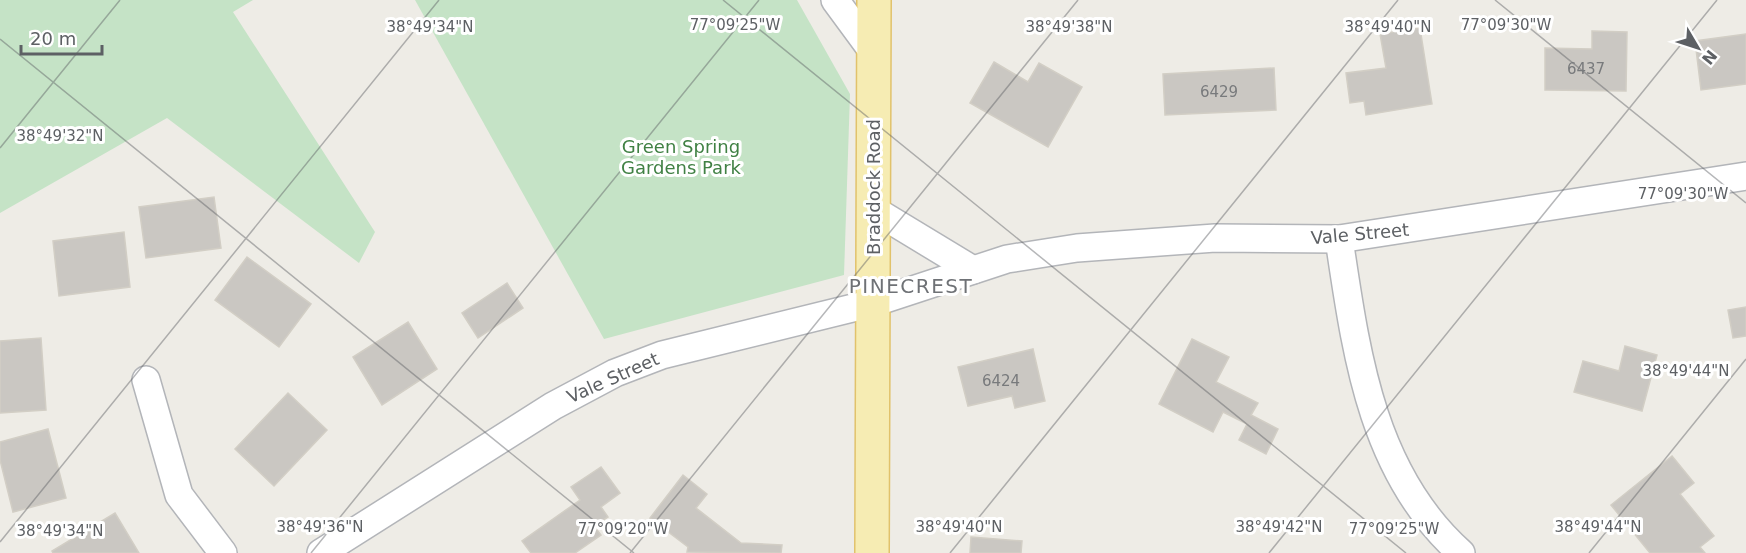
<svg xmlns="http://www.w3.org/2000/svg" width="1746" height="553" font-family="'DejaVu Sans',sans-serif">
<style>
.green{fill:#c5e3c6}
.building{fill:#cac7c2;stroke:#d2cec5;stroke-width:1.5}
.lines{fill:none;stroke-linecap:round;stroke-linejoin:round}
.minor-casing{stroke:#b3b5b9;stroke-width:30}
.primary-casing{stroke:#e1c26b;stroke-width:36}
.minor{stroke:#fff;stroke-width:27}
.primary{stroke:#f6ecb3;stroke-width:33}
.ticks{fill:none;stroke:#5d6064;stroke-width:1.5;stroke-opacity:0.45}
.labels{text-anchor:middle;stroke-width:6;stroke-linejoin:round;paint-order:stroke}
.number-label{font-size:15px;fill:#787a7c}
.park-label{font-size:18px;fill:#408144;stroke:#fff}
.street-label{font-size:18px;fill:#5d6064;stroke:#fff}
.neighbourhood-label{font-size:20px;letter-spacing:1.5px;fill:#6f7276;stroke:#fff}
.ticks-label{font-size:15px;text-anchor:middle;fill:#5d6064;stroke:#fff;stroke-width:6;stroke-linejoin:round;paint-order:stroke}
</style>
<rect width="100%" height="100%" fill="#eeece6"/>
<!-- green -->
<g class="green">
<path d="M0 0H253L233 12 375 232 359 263 167 118 0 213Z"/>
<path d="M415 0H797L850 94 844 275 604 339Z"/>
</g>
<!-- building -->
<g class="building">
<path d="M1420 28 1432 104 1366 115 1364 101 1350 103 1346 73 1386 68 1380 34Z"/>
<path d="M1592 31 1627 32 1626 91 1545 90V48L1592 49Z"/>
<path d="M1746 34V84L1701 90 1695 41Z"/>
<path d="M994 62 1028 82 1039 63 1082 87 1048 147 970 103Z"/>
<path d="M1274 68 1276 110 1165 115 1163 74Z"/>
<path d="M214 197 221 248 146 258 139 207Z"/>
<path d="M124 232 130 287 59 296 53 241Z"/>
<path d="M247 257 311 304 279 347 215 300Z"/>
<path d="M507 283 523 308 478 338 462 313Z"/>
<path d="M1746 307V336L1733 338 1728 310Z"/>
<path d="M408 322 437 369 382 405 353 357Z"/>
<path d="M41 338 46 410 0 413V341Z"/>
<path d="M1192 339 1229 357 1216 382 1258 403 1251 415 1278 429 1266 454 1239 440 1247 424 1223 412 1213 432 1159 404Z"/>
<path d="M1625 346 1657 355 1642 411 1574 392 1583 361 1619 371Z"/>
<path d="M1033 349 1045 401 1015 408 1012 396 968 406 958 367Z"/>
<path d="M288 393 327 430 274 486 235 449Z"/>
<path d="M48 429 66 498 13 512 0 460V442Z"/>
<path d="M1672 456 1694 483 1680 494 1714 536 1700 547 1705 553H1650L1611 505Z"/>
<path d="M601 467 620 493 601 507 608 517 594 526 601 535 575 553H531L522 541 580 500 571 487Z"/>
<path d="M683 475 707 494 696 508 741 543 782 545 781 553 687 552 688 547 650 518Z"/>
<path d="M115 513 139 553H53L52 551Z"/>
<path d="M971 537 1022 541 1021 553H970Z"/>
</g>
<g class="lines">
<defs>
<g id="minor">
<path d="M835 0 874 53"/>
<path d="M874 210 973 270"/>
<path d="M1339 239C1356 352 1371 473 1461 553"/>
<path d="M146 380 179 495 223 553"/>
<path d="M321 553 553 406 615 373 662 355 873 303 1007 259 1077 248 1215 238 1339 239 1746 176"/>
</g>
<path id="primary" d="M872 553 874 0"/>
</defs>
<!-- minor casing -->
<use href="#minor" class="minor-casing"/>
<!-- primary casing -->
<use href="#primary" class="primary-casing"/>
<!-- minor -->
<use href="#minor" class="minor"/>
<!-- primary -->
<use href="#primary" class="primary"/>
</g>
<!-- ticks -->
<path class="ticks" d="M723 0 1406 553M1495 0 1746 203M0 39 634 553M0 148 120 0M0 542 439 0M311 553 759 0M630 553 1078 0M950 553 1398 0M1269 553 1717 0M1589 553 1746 359"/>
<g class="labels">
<!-- number labels -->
<g class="number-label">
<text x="1586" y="74">6437</text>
<text x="1219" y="97">6429</text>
<text x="1001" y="386">6424</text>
</g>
<!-- park labels -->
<g class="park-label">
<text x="681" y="153">Green Spring<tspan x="681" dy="21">Gardens Park</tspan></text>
</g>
<!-- street labels -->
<g class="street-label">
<text transform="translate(874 187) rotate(-90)" y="6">Braddock Road</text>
<text transform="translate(1360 234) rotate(-5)" y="6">Vale Street</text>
<text transform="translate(613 378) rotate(-24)" y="6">Vale Street</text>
</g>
<!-- neighbourhood labels -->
<g class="neighbourhood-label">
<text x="911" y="293">PINECREST</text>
</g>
</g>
<g class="ticks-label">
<text x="1506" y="30">77°09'30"W</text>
<text x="735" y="30">77°09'25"W</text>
<text x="430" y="32">38°49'34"N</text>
<text x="1069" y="32">38°49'38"N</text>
<text x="1388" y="32">38°49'40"N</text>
<text x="60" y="141">38°49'32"N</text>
<text x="1683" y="199">77°09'30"W</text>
<text x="1686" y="376">38°49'44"N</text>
<text x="320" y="532">38°49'36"N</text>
<text x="959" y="532">38°49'40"N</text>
<text x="1279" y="532">38°49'42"N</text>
<text x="1598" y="532">38°49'44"N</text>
<text x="623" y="534">77°09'20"W</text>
<text x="1394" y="534">77°09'25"W</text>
<text x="60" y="536">38°49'34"N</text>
</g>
<!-- north arrow -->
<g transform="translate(1698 48) rotate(129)" stroke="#ffffff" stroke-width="4.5" paint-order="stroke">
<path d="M0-4.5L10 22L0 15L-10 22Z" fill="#5d6064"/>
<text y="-9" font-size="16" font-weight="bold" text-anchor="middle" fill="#5d6064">N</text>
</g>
<!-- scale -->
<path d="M21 45v9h81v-9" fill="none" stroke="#5d6064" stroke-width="3"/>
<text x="30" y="45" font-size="18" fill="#5d6064" stroke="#ffffff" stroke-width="4.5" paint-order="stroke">20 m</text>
</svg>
